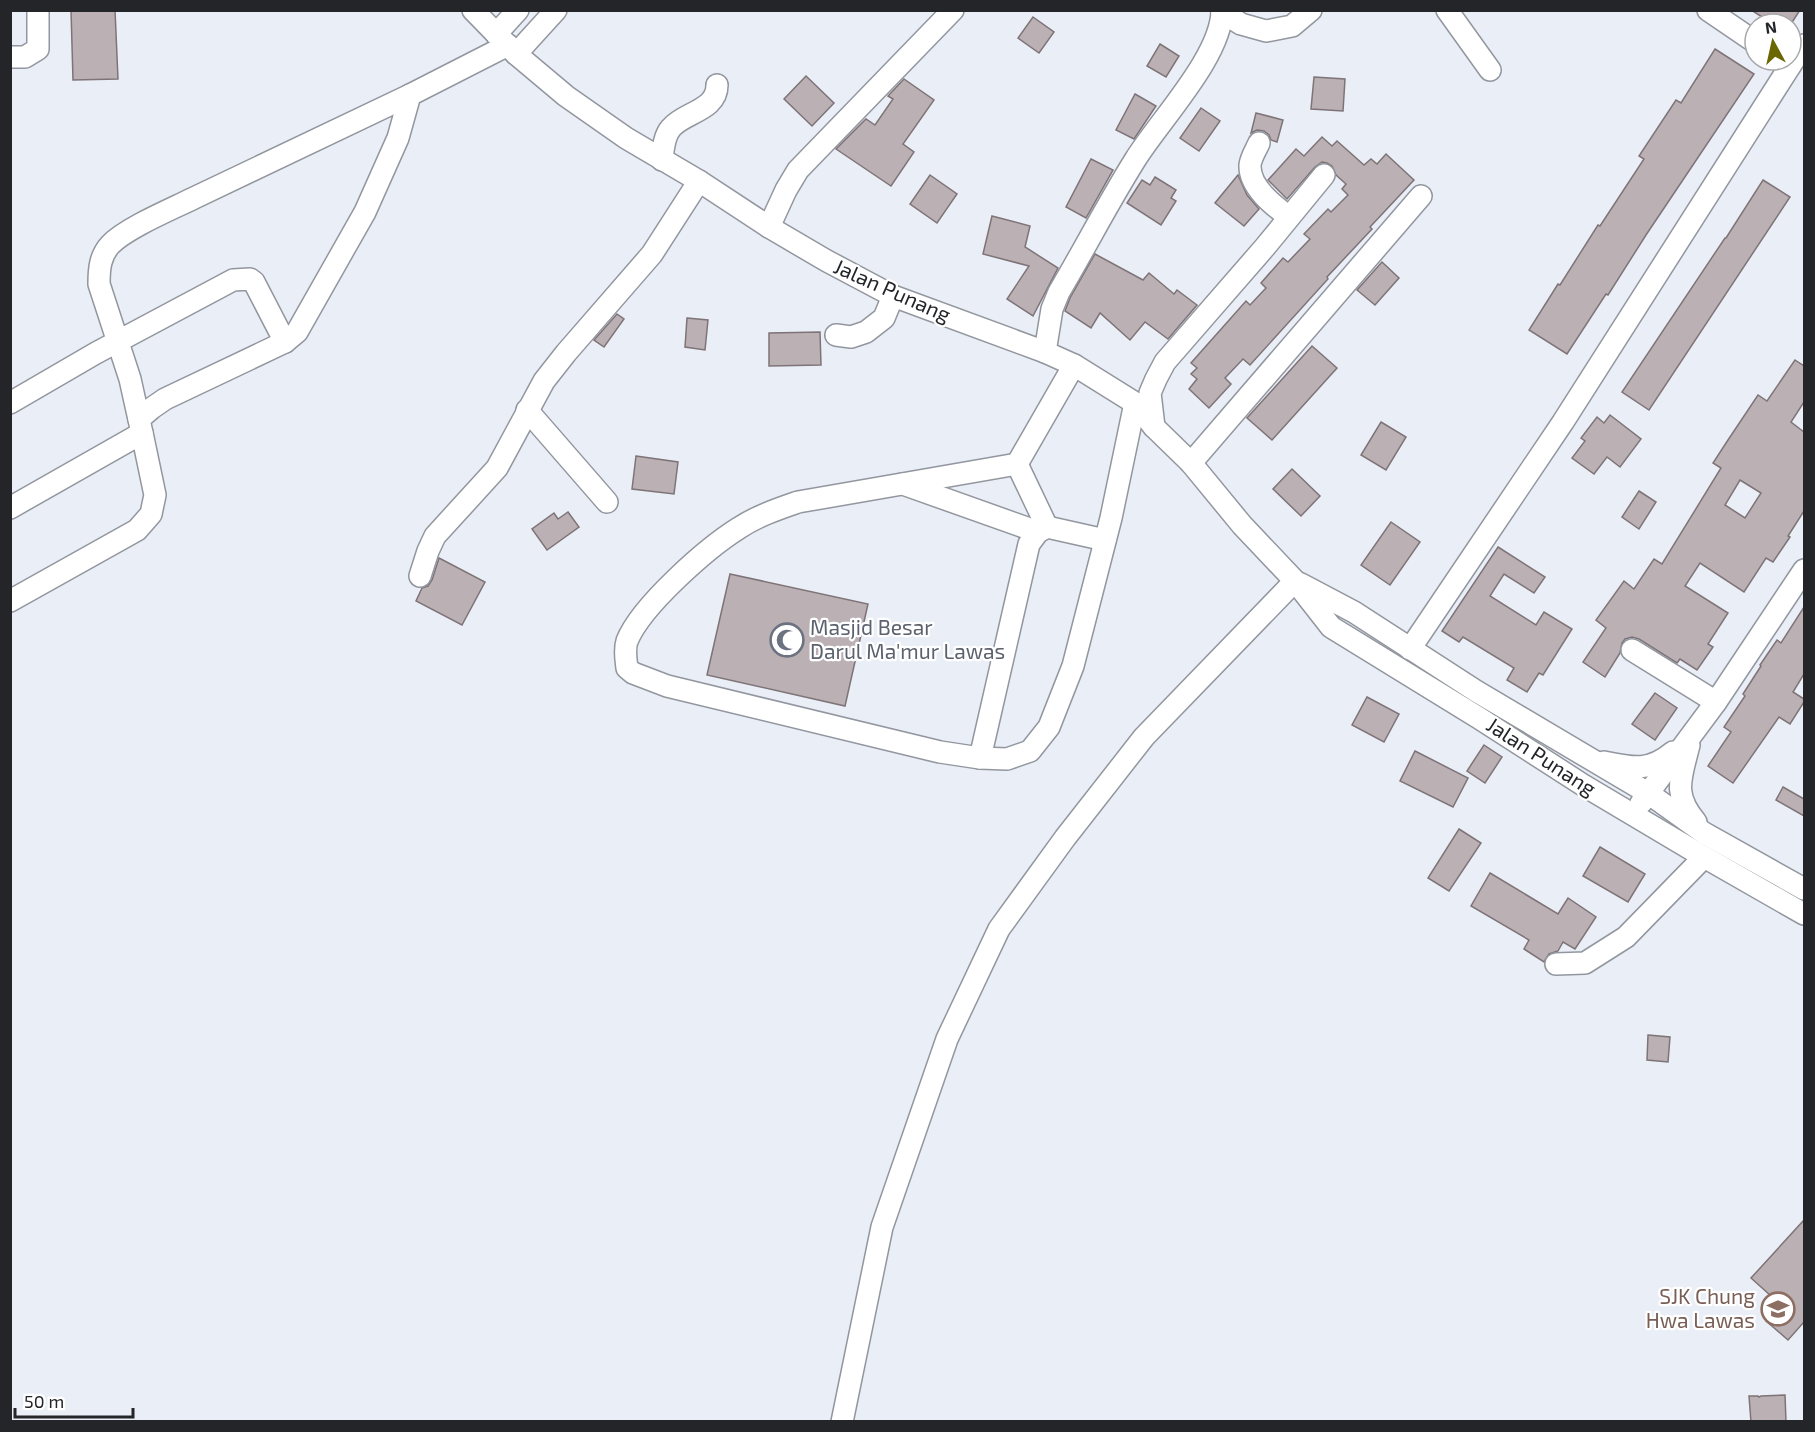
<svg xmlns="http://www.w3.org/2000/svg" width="1815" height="1432" font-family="'Exo 2',sans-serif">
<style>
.building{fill:#bbb0b3;stroke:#7e7477;stroke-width:1.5;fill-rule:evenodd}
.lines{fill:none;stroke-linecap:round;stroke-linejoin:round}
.minor-casing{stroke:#92969e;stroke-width:24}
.minor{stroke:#fff;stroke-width:21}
.labels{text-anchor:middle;stroke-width:4.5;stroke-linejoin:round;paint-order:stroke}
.street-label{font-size:21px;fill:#242529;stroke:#fff}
.worship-label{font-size:21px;fill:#5b616d;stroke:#fff;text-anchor:start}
.education-label{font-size:21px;fill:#785e54;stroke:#fff;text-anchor:end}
</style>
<rect width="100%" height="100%" fill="#eaeef7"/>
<!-- building -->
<g class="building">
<path d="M71 10H115L118 79 73 80Z"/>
<path d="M1751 10H1800L1791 24H1773Z"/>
<path d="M1033 17 1054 32 1039 53 1018 38Z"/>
<path d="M1160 44 1179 56 1166 77 1147 66Z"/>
<path d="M1715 49 1754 74 1646 235 1608 295 1606 294 1567 354 1529 330 1558 284 1560 285 1598 225 1600 226 1644 159 1639 156 1676 100 1681 103Z"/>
<path d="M806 76 834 103 812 126 784 99Z"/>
<path d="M1314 77 1345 79 1343 111 1311 109Z"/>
<path d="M904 79 934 100 903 144 914 152 891 186 836 149 866 119 875 125 893 99 888 96Z"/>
<path d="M1135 94 1156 106 1134 139 1116 130Z"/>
<path d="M1201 108 1220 121 1199 151 1180 138Z"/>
<path d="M1256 113 1283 120 1277 142 1271 140 1269 135 1264 131 1257 130 1251 133Z"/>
<path d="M1322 137 1332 146 1337 141 1364 165 1371 159 1377 164 1386 154 1414 180 1370 227 1372 229 1327 277 1328 279 1250 365 1243 359 1225 378 1231 384 1209 408 1189 389 1197 379 1191 374 1197 368 1191 363 1246 301 1250 305 1266 288 1261 283 1283 258 1288 262 1310 239 1304 234 1328 209 1331 212 1348 195 1342 189 1346 184 1336 175 1332 166 1327 163 1322 162 1315 167 1287 199 1268 180 1296 149 1304 156Z"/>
<path d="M1091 159 1113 170 1086 218 1066 207Z"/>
<path d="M930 175 957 194 937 223 910 204Z"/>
<path d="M1238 175 1247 195 1259 209 1244 226 1215 203Z"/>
<path d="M1155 177 1176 190 1171 198 1176 201 1161 225 1127 203 1142 180 1150 185Z"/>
<path d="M1763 180 1790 197 1649 410 1622 392 1725 238H1726Z"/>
<path d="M992 216 1030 226 1025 247 1058 268 1033 316 1007 299 1029 266 983 254Z"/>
<path d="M1095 254 1143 280 1149 273 1174 294 1177 290 1197 305 1168 339 1145 322 1130 340 1100 313 1091 328 1065 311 1070 298Z"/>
<path d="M1382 262 1399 278 1375 305 1357 290Z"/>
<path d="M617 314 624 319 604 347 594 340Z"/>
<path d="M687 318 708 320 705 350 685 347Z"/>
<path d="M820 332 821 365 769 366V333Z"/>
<path d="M1312 346 1337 368 1272 440 1247 418Z"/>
<path d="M1795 360 1804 366V402L1791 422 1804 432V511L1788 536 1790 537 1773 562 1766 558 1744 592 1700 563 1685 586 1728 613 1708 644 1713 647 1697 670 1680 659 1677 663 1639 639 1632 637 1625 639 1622 643 1620 653 1605 677 1583 662 1606 628 1596 620 1624 581 1634 589 1654 559 1662 564 1721 468 1713 463 1728 440 1758 395 1767 401ZM1740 480 1761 493 1745 518 1725 505Z"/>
<path d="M1610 415 1641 439 1620 467 1607 457 1594 474 1572 458 1585 441 1581 438 1597 417 1604 423Z"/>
<path d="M1381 422 1406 437 1386 470 1361 455Z"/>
<path d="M636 456 678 462 674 494 632 489Z"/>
<path d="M1292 469 1320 496 1301 516 1273 489Z"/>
<path d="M1639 491 1656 502 1639 529 1622 517Z"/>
<path d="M568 512 579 527 547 550 532 529 554 513 558 519Z"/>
<path d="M1391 522 1420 542 1390 585 1361 565Z"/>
<path d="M1498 547 1545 577 1534 593 1504 574 1490 596 1536 625 1544 612 1572 629 1543 675 1539 673 1527 692 1507 680 1514 668 1463 637 1459 642 1442 631Z"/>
<path d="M439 558 485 582 462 625 416 601 422 588 428 586 432 580Z"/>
<path d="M730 574 868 604 845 706 707 675Z"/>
<path d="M1804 607V674L1793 692 1804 699V702L1790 724 1779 717 1733 783 1708 766 1731 732 1724 727 1745 696 1743 694 1761 666 1760 665 1777 640 1781 643Z"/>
<path d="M1655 693 1677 708 1655 740 1632 724Z"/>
<path d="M1367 697 1399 714 1384 742 1352 725Z"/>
<path d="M1484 745 1502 757 1485 783 1467 771Z"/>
<path d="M1415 751 1468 778 1453 807 1400 781Z"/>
<path d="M1783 787 1804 799V816L1776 800Z"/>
<path d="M1459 829 1481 843 1449 891 1428 878Z"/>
<path d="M1600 847 1645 874 1628 902 1583 876Z"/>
<path d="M1490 873 1558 914 1568 898 1596 917 1575 949 1563 942 1558 951 1549 954 1544 962 1524 949 1529 940 1471 906Z"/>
<path d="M1648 1035 1670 1037 1668 1062 1647 1060Z"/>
<path d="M1804 1220V1322L1788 1340 1766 1321 1781 1305 1751 1278Z"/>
<path d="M1785 1395 1786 1422H1751L1749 1396H1758L1759 1397 1761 1396Z"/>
</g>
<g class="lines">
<defs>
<g id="minor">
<path d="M473 10 516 54 566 96 626 138 699 181 769 227 827 261 893 296 1045 352 1074 365 1135 403 1154 427 1191 463 1242 525 1295 581 1331 627 1479 718 1583 785 1699 854 1804 914"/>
<path d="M1447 10 1490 70"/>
<path d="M1708 10 1755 42"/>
<path d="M1222 12 1241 24 1266 31 1292 26 1311 10"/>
<path d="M496 34 518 10"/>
<path d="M516 54 556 10"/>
<path d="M10 57H25L38 49V10"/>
<path d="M1781 60 1790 66 1804 45"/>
<path d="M1259 143C1256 150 1251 157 1250 165 1249 187 1274 206 1289 217"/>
<path d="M662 160C663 149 664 136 671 128 684 112 717 111 717 85"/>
<path d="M769 227 786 190 798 170 953 10"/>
<path d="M836 335 851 337 866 332 884 318 893 296"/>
<path d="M1045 352 1052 309 1059 292C1085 248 1108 203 1135 160 1159 121 1222 56 1222 10"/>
<path d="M1074 365 1017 464 798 502C778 509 757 516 739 528 707 548 641 606 627 641 624 650 626 659 627 668L633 673 667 686 940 752 980 758 1007 759 1030 751 1049 727 1073 666 1111 518 1135 403"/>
<path d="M10 403 96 353 233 280 250 279 254 282 285 342"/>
<path d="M527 410 607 502"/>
<path d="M139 419 152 408 165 399 285 342 297 332 365 212 398 138 410 95 508 45"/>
<path d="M1154 427 1150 393 1156 379 1165 362 1265 247 1324 175"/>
<path d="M1191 463 1421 196"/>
<path d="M1017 464 1047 527"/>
<path d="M903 484 1038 532"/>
<path d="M10 508 142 433 130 379 99 284C99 269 100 256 110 245 126 228 172 209 194 198 266 164 338 130 410 95"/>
<path d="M420 576 428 551 435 536 497 468 544 381 566 353 652 254 699 181"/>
<path d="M1301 584 1354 612 1476 691 1648 793 1704 833 1804 889"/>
<path d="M10 601 137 530 151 514 155 495 142 433"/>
<path d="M1410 649 1563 422 1790 66"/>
<path d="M1632 650 1716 702"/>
<path d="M1689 745C1681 778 1672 794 1696 822"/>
<path d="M980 758 1029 544 1038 532 1047 527 1105 540"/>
<path d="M1604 762C1633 768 1649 772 1673 752"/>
<path d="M1641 803 1716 702 1804 570"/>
<path d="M1556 964 1585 963 1626 937 1704 857"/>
<path d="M842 1422 882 1227 947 1039 999 929 1065 838 1144 737 1295 581"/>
</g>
</defs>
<!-- minor casing -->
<use href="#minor" class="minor-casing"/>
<!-- minor -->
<use href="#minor" class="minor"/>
</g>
<!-- icons -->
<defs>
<symbol id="mosque-ring" viewBox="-11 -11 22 22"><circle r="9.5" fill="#fff" stroke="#6b7280" stroke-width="1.5"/><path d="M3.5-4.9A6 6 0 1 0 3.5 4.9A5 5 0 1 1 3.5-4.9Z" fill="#6b7280"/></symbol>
<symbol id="school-ring" viewBox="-11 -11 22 22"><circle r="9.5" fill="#fff" stroke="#8d6e63" stroke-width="1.5"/><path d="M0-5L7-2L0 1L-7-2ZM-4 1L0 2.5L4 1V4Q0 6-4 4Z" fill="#8d6e63"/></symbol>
</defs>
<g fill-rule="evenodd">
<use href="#mosque-ring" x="768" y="621" width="38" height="38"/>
<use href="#school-ring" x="1759" y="1290" width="38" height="38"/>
</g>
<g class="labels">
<!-- street labels -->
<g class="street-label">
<text transform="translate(892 291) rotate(24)" y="7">Jalan Punang</text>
<text transform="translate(1541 757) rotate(33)" y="7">Jalan Punang</text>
</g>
<!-- worship labels -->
<g class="worship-label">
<text x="810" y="635">Masjid Besar<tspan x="810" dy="24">Darul Ma'mur Lawas</tspan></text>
</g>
<!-- education labels -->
<g class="education-label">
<text x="1755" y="1304">SJK Chung<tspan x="1755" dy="24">Hwa Lawas</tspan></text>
</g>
</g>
<!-- border -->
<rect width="1815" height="1432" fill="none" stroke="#242529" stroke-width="24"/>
<!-- north arrow -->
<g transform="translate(1773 42) rotate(352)"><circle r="28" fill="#ffffff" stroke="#a7a8a9" stroke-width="1.5"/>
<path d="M0-4.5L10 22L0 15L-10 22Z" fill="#6a6700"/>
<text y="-9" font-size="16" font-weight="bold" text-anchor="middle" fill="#242529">N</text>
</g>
<!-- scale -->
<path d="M15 1408v9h118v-9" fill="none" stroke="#242529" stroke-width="3"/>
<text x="24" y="1408" font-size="18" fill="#242529" stroke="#ffffff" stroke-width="4.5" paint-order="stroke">50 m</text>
</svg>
